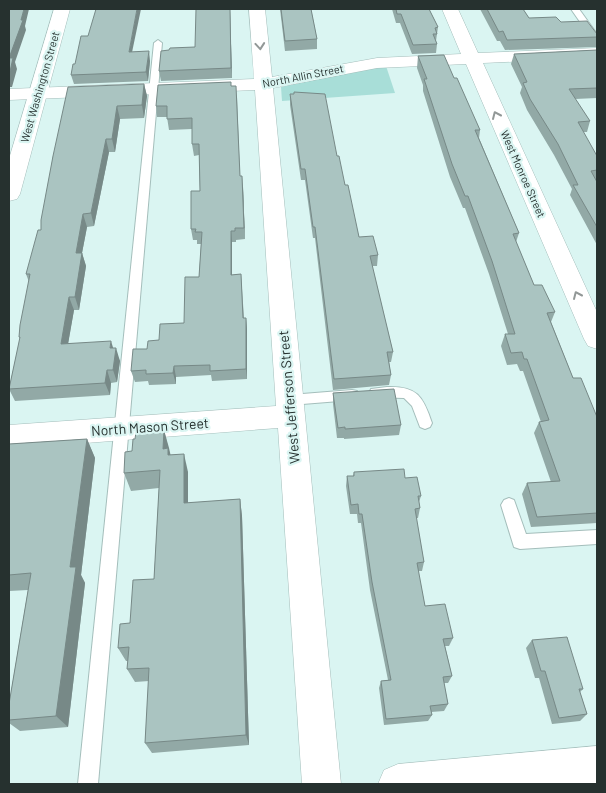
<svg xmlns="http://www.w3.org/2000/svg" width="606" height="793" font-family="Barlow,sans-serif">
<style>
.green{fill:#a8ded8}
.lines{fill:none;stroke-linecap:round;stroke-linejoin:round}
.lane-casing{stroke:#a4bebb;stroke-width:2}
.street-casing{stroke:#a4bebb;stroke-width:1}
.secondary-casing{stroke:#a4bebb;stroke-width:1}
.lane{fill:#fff;fill-rule:evenodd}
.street{fill:#fff;fill-rule:evenodd}
.secondary{fill:#fff;fill-rule:evenodd}
.wall{fill:#92a9a6}
.shaded-wall{fill:#778987}
.building{fill:#aac4c1;stroke:#778987}
.oneway{stroke:#929897}
.labels{text-anchor:middle;stroke-width:4.5;stroke-linejoin:round;paint-order:stroke}
.far-street-label{font-size:11px;fill:#26312f;stroke:#daf5f2}
.street-label{font-size:14px;fill:#26312f;stroke:#daf5f2}
</style>
<rect width="100%" height="100%" fill="#daf5f2"/>
<!-- green -->
<path class="green" d="M386 66 395 93 282 101 281 87 330 76Z"/>
<g class="lines">
<defs>
<g id="lane">
<path d="M571 9H579L597 34V42H594Z"/>
<path d="M158 40 162 43 98 784H78L154 43Z"/>
<path d="M387 387C417 386 423 396 432 423L430 427 425 429 420 427 412 406 404 398 371 397 369 393 371 389Z"/>
<path d="M352 390 357 391 359 395 357 399 352 400 290 405 285 404 283 400 285 396 290 395Z"/>
<path d="M509 498 514 500 526 534 597 530V544L520 549 514 547 501 505 504 500Z"/>
</g>
<g id="street">
<path d="M249 9H265L272 77 377 58 461 54 442 9H458L478 53 597 48V58L483 63 597 312V349L588 346 584 339 466 64 377 68 273 88 341 784H302L278 428 9 449V425L276 406 255 90 9 100V89L254 79Z"/>
<path d="M597 746V784H378L384 770 398 764Z"/>
</g>
<path id="secondary" d="M54 9H70L20 194 17 199 9 201V159Z"/>
</defs>
<!-- lane casing -->
<use href="#lane" class="lane-casing"/>
<!-- street casing -->
<use href="#street" class="street-casing"/>
<!-- secondary casing -->
<use href="#secondary" class="secondary-casing"/>
<!-- lane -->
<use href="#lane" class="lane"/>
<!-- street -->
<use href="#street" class="street"/>
<!-- secondary -->
<use href="#secondary" class="secondary"/>
</g>
<!-- wall -->
<g class="wall">
<path d="M230 9 232 78 161 81 159 71 169 50 195 47Z"/>
<path d="M280 9H311L317 39V49L285 51Z"/>
<path d="M392 9H429L438 27 436 41 437 44 436 53 412 54 400 23H396Z"/>
<path d="M480 9H523L529 18 561 22 597 34V47L505 50 500 41H497Z"/>
<path d="M597 50V98L575 99 590 121 587 132H583L597 170V181H596L597 182V245L570 195 572 189 554 155 527 110 520 93 522 87 511 64 514 54Z"/>
<path d="M132 52 150 61 148 81 74 84 71 75 75 64Z"/>
<path d="M418 56 454 78 480 130 479 138 519 233 516 242 534 285 555 312 551 322 573 378 597 417V523L531 527 522 494 527 483 551 482 534 433 539 422H541L523 371H520L517 364 507 365 501 346 505 334H508L489 274 465 208H463L450 177 423 91V85L417 68Z"/>
<path d="M144 84 147 96 144 118 120 119 115 152H109L94 226 87 227 82 253 86 266 79 310H74L68 343 113 348 120 361 117 382 111 383 110 395 15 401 9 389V388L20 339 19 337 29 282 26 274 41 230 53 156Z"/>
<path d="M232 86 237 97 240 176 243 187 245 239 236 240V242H232V275L241 274 244 318H246L247 329V379L212 381 211 375 176 377V384L149 385 148 381 135 382 131 371 147 349 184 323 199 277 201 244H197V240H193L191 229 200 191 199 155 194 156 192 144V129L169 130 167 117H157L156 106Z"/>
<path d="M290 94 337 156 359 237 378 255 377 266H372L393 352 391 362H389L391 375 389 385 333 390 315 238H313L305 180H301L290 105Z"/>
<path d="M333 393 401 425 399 435 344 439V438H337L333 404Z"/>
<path d="M164 430 170 455 188 472V503L240 499 242 516 249 745 152 753 145 743 149 681 135 682 127 669 128 661H126L118 648 130 623 154 579 159 488 131 491 124 473 132 451Z"/>
<path d="M87 439 95 458 81 575 85 583 68 727 20 731 9 723V704L28 590 9 591V444Z"/>
<path d="M354 472 405 478 421 496 419 502 420 508 418 518H416L424 562 422 571H418L425 606 453 638 449 646H445L452 676 448 683H444L448 704 444 711 431 712 432 715 428 721 384 725 379 688 381 681 388 680 370 590 361 523H358L357 514H350L346 486 347 476H353Z"/>
<path d="M532 640 583 689 580 692 587 714 580 721 552 724 539 678H535L526 648Z"/>
</g>
<!-- shaded-wall -->
<g class="shaded-wall">
<path d="M24 9H29L25 26 26 30 15 62 17 69 12 87H9V58Z"/>
<path d="M137 9H141L130 62 129 52Z"/>
<path d="M230 9 232 78 231 68Z"/>
<path d="M149 51 150 61 148 81 146 72Z"/>
<path d="M144 84 147 96 144 118 142 105Z"/>
<path d="M117 106 120 119 115 152 112 139Z"/>
<path d="M106 139 109 152 94 226 91 213Z"/>
<path d="M242 176 243 187 245 239 244 228Z"/>
<path d="M83 214 87 227 82 253 86 266 79 310 75 297 76 253Z"/>
<path d="M231 231 232 242V286L231 275Z"/>
<path d="M69 297 74 310 66 356 61 344Z"/>
<path d="M246 318 247 329V379L246 369Z"/>
<path d="M111 341 115 354 110 348Z"/>
<path d="M116 348 120 361 117 382 113 370Z"/>
<path d="M174 366 176 377V384L173 373Z"/>
<path d="M107 370 111 383 110 395 105 383Z"/>
<path d="M164 430 169 448 173 466 163 449Z"/>
<path d="M87 439 95 458 81 575 85 583 68 727 56 716 70 567Z"/>
<path d="M184 454 188 472V520L184 503Z"/>
<path d="M240 499 242 516 249 745 246 735Z"/>
</g>
<!-- building -->
<g class="building">
<path d="M9 9H24L21 20H23L9 58H13L9 76Z"/>
<path d="M96 9H137L129 52 149 51 146 72 71 75 73 64H75L81 36H88Z"/>
<path d="M196 9H230L231 68 159 71 161 51 169 50 170 48 195 47Z"/>
<path d="M281 9H311L317 39 285 41Z"/>
<path d="M396 9H429L438 27 435 28 437 34H433L437 44 413 45 401 14H397Z"/>
<path d="M487 9H523L529 18 556 17 561 22 587 21 597 34V37L507 40 503 31 499 32Z"/>
<path d="M597 50V88L569 89 590 121 578 122 597 156V170L591 171 597 182V227L573 185H578L558 144 530 99 523 83 527 82 514 54Z"/>
<path d="M444 55 454 78H457L480 130H475L519 233 513 234 534 285H542L555 312 547 313 573 378H581L597 417V513L537 517 527 483 560 481 539 422 549 420 527 359H524L522 352 511 353 505 334H515L492 261 468 196H465L452 164 424 79H427L418 56Z"/>
<path d="M231 82V86H236L240 176H242L244 228H235V231H231V275L241 274 243 318H246V369L210 371V365L174 366 173 373 146 374V370L131 371 133 349H147L148 341 159 340 160 324 184 323 185 277H199L202 232H195L196 229H191V191H200L199 144H192V118L167 119V106H156L158 85Z"/>
<path d="M144 84 142 105 117 106 112 139H106L91 213 83 214 76 253H82L75 297H69L61 344 111 341 110 348H116L113 370H107L105 383 9 389 20 337H19L20 325 30 274H26L38 230H41V220L53 156 68 87Z"/>
<path d="M294 92 325 94 337 156H339L345 185H348L359 237 373 236 378 255 370 256 393 352H387L391 375 334 379 315 227H313L305 169H301L290 94H294Z"/>
<path d="M394 389 401 425 345 429V427L338 428 333 393Z"/>
<path d="M164 430 163 449 168 448V455L184 454V503L240 499 246 735 145 743 149 668 127 669 129 647 118 648 120 624 130 623 133 580 154 579 160 470 124 473 125 452 132 451 133 439H135L136 432Z"/>
<path d="M87 439 70 567H76L56 716 9 720V704L31 573 9 575V444Z"/>
<path d="M404 469 405 478 417 477 421 496H418L420 508 415 509 424 562 417 563 425 606 445 604 453 638 443 639 452 676 443 677 448 704 430 706 432 715 386 719 381 681 391 680 372 582 362 514H359L358 504 351 505 347 476H354V472Z"/>
<path d="M567 637 583 689H579L587 714 559 718 545 671H541L532 640Z"/>
</g>
<!-- one-way arrows -->
<defs><path id="oneway-chevron" d="M-2-3.5L2.5 0L-2 3.5" fill="none" stroke-width="1.6" stroke-linecap="round" stroke-linejoin="round" transform="scale(1.25)"/></defs>
<g class="oneway">
<use href="#oneway-chevron" transform="translate(260 46) rotate(85)"/>
<use href="#oneway-chevron" transform="translate(496 115) rotate(-114)"/>
<use href="#oneway-chevron" transform="translate(577 295) rotate(-114)"/>
</g>
<g class="labels">
<!-- far-street labels -->
<g class="far-street-label">
<text transform="translate(303 76) rotate(-11)" y="4">North Allin Street</text>
<text transform="translate(40 87) rotate(-74)" y="4">West Washington Street</text>
<text transform="translate(523 174) rotate(66)" y="4">West Monroe Street</text>
</g>
<!-- street labels -->
<g class="street-label">
<text transform="translate(289 397) rotate(-95)" y="5">West Jefferson Street</text>
<text transform="translate(150 427) rotate(-4)" y="5">North Mason Street</text>
</g>
</g>
<!-- border -->
<rect width="606" height="793" fill="none" stroke="#26312f" stroke-width="20"/>
</svg>
